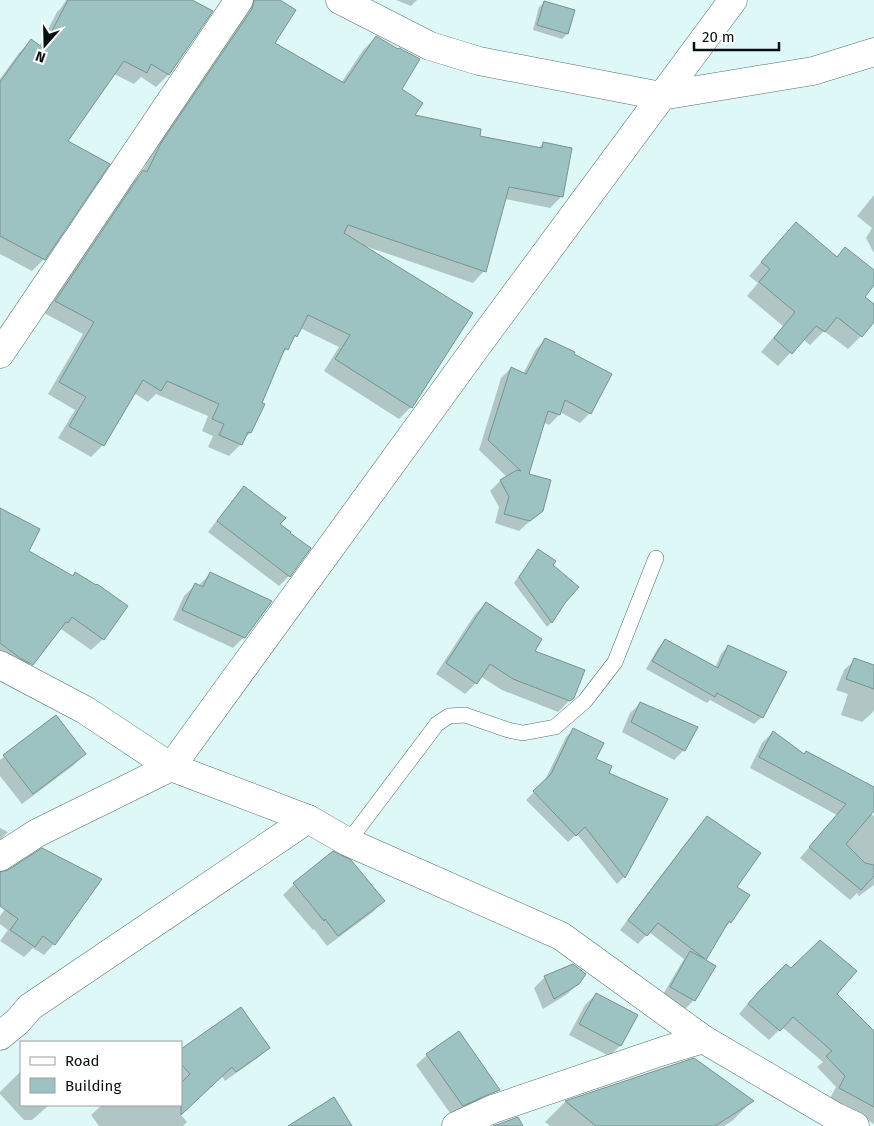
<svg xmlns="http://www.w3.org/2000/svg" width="874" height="1126" font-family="'Fira Sans',sans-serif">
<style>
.shadow{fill:#0003}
.building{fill:#9cc3c1;stroke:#799291}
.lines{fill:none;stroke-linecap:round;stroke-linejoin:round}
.service-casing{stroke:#566e6d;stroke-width:16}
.minor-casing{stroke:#566e6d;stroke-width:29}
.service{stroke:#fff;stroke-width:15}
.minor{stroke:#fff;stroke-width:28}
</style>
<rect width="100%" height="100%" fill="#ddf8f6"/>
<!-- shadow -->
<g class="shadow">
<path d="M66 0H189L211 11 168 75 156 87 141 77 134 84 114 74 66 141 44 259 32 271 0 254V79L19 53 31 41 39 47 57 12 61 8Z"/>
<path d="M248 0H278L273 43 341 83 364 49 376 37 413 115 478 136 538 149 543 143 562 196 550 208 505 199 484 271 473 283 365 246 411 407 399 419 324 371 339 347 300 328 296 336 290 342 287 349 281 355 250 433 243 440 241 444 229 456 208 447 213 436 202 431 208 416 156 394 148 402 134 393 103 445 91 457 58 438 75 410 48 394 83 334 44 313 132 183 141 174 150 156Z"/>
<path d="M396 0H417L411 6Z"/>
<path d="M545 2 573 11 567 34 562 39 533 30 539 7Z"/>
<path d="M874 195V253L866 238 872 228 857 216Z"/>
<path d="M783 237 836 258 845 248 874 272V283L863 297 874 306V320L861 336 848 349 824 331 810 345 803 339 778 366 761 352 783 326 747 296 758 283 749 276Z"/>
<path d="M546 339 590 413 580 423 560 412 559 415 549 425 543 422 528 475 542 510 519 531 495 523 499 507 490 491 500 481 507 477 479 450 501 378 511 368 523 374 536 349Z"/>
<path d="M245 488 289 533 309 548 289 576 279 586 208 532 235 497Z"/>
<path d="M0 509 27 551 72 577 75 573 103 639 91 650 61 629 55 634 37 656 26 668 0 653Z"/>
<path d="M533 556 551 565 564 603 551 623 547 627 514 583Z"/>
<path d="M210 574 244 637 233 648 173 620 184 596 195 585 198 586Z"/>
<path d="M486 603 533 652 573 697 558 712 502 690 480 676 476 683 465 694 436 674 475 614Z"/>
<path d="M665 641 715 668 721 654 728 646 762 717 754 724 710 700 707 703 646 669 658 648Z"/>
<path d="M855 660 874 667V709L873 712 862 722 841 715 848 694 836 690 844 670Z"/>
<path d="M641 703 684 750 674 760 622 732 630 713Z"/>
<path d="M56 717 84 754 74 765 22 804 0 776V760Z"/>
<path d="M574 729 595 759 607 774 666 799 624 877 617 884 577 834 568 842 526 800 544 782 566 737Z"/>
<path d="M773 732 803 755 865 784 867 782 874 788V809L870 814 874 816V885L859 896 857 893 850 900 800 858 837 815 750 768 762 743Z"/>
<path d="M707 818 736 887 730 922 722 931 704 961 694 1000 685 1009 662 996 684 959 649 932 638 944 620 930 698 827Z"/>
<path d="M0 828 8 832 0 840Z"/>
<path d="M333 853 383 901 373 912 327 946 314 929 313 930 283 895 294 884Z"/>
<path d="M25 881 54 944 44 955 33 948 24 957 0 941 8 930 0 924V916Z"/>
<path d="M786 966 835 994 874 1033V1124L830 1098 836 1087 817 1067 823 1062 782 1027 769 1040 739 1014 749 1002Z"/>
<path d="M545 977 578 984 566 995 543 1009 534 988Z"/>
<path d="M596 994 636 1016 620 1046 609 1056 569 1035 585 1005Z"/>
<path d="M181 1046 184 1049 269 1047 259 1057 225 1081 222 1076 181 1115 187 1122 183 1126H99L91 1115 102 1105H181Z"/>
<path d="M427 1055 484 1096 461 1111 452 1116 416 1065Z"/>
<path d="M694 1059 752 1101 732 1121 724 1126H550L545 1122 565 1102Z"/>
<path d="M21 1071V1105H49L32 1120H24L0 1094V1092Z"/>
</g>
<!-- building -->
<g class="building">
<path d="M68 0H192L213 11 169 75 151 64 147 73 124 61 68 141 110 164 45 260 0 236V82L31 39 43 48Z"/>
<path d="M254 0H280L296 10 275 43 344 83 376 36 398 49 399 48 420 59 402 89 423 103 415 115 481 129 480 136 542 148 543 142 572 148 563 197 509 187 486 272 348 225 344 233 473 313 412 408 335 359 350 335 308 315 297 337 295 335 288 350 285 348 262 403 265 404 251 433 248 432 242 445 219 435 224 424 212 419 219 404 167 381 161 391 143 380 104 446 69 426 86 397 59 382 94 322 55 301 143 170 147 172 161 143 252 9Z"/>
<path d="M544 1 575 10 568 34 537 25Z"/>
<path d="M796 222 837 257 845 247 874 270V285L865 297 874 304V322L862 337 837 317 825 332 816 326 792 354 774 338 795 312 759 282 770 269 761 262Z"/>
<path d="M545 338 575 352 574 354 612 374 591 414 565 400 560 415 548 411 529 474 551 480 543 511 530 521 504 514 509 497 500 480 517 470 521 471 488 440 511 367 526 374Z"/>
<path d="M244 486 286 518 280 524 291 532 290 533 311 548 290 577 217 521Z"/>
<path d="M0 508 40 529 29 551 73 576 75 572 96 585 97 584 128 606 104 640 72 617 68 623 66 622 33 665 20 658 0 643Z"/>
<path d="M538 549 556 561 553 565 579 587 565 603 552 623 519 577Z"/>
<path d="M210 572 272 601 245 638 182 610 195 583 203 587Z"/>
<path d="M486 602 542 639 535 651 585 670 574 698 570 701 513 679 490 664 477 684 446 663Z"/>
<path d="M665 639 718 668 728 645 787 672 763 718 717 693 715 697 652 661Z"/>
<path d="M854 658 874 665V689L846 679Z"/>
<path d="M640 702 698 727 685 751 631 722Z"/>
<path d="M56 715 86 754 33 794 3 755Z"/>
<path d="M573 728 604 743 596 759 612 766 609 773 668 799 625 878 585 827 576 836 533 791 551 774Z"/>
<path d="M773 731 804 754 806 751 874 787V811L846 844 865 863 874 865V876L861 890 809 847 846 804 759 757Z"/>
<path d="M707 816 761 853 737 887 750 895 731 923 729 921 706 960 716 966 695 1001 670 987 690 951 705 959 658 923 647 936 628 920Z"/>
<path d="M42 848 102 879 55 945 43 936 35 947 10 930 18 919 0 906V872L8 870Z"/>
<path d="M333 851 351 860 385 901 338 936 325 919 324 921 293 883Z"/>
<path d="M820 940 857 971 837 994 874 1031V1107L839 1088 845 1076 826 1056 832 1051 793 1017 780 1031 748 1004 759 991 786 964 791 968Z"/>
<path d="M573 964 586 974 579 984 554 999 544 976Z"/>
<path d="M596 993 638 1015 621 1046 579 1024Z"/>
<path d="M241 1007 270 1048 236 1072 232 1067 181 1115V1083L190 1074 181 1064V1049Z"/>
<path d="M459 1031 500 1090 487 1095 463 1106 426 1054Z"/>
<path d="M694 1058 754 1101 715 1126H596L565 1101Z"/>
<path d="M334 1097 352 1126H288Z"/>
<path d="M518 1117 523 1126H493L499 1124Z"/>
</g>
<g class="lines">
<defs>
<path id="service" d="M348 842 437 724 449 716 465 715 508 730 523 733 555 727 585 701 615 662 656 558"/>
<g id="minor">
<path d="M340 0 430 46 479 61 661 96 813 71 874 52"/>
<path d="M0 354 239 0"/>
<path d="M0 665 85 710 171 767 308 819 348 842 561 936 703 1039 836 1117 855 1126"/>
<path d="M0 857 37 833 171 767 477 346 733 0"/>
<path d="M0 1036 17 1022 30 1007 308 819"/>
<path d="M456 1126 493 1109 663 1051 703 1039"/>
</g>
</defs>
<!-- service casing -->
<use href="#service" class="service-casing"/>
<!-- minor casing -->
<use href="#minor" class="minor-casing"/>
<!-- service -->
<use href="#service" class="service"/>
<!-- minor -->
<use href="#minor" class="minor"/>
</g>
<!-- legend -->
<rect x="20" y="1041" width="162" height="65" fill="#ffffff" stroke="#9c9f9f"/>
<rect x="30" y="1057" width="25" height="8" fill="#ffffff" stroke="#9c9f9f"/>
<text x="65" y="1066" font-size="15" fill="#071010">Road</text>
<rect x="30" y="1078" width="25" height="15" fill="#9cc3c1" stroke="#9c9f9f"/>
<text x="65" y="1091" font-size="15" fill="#071010">Building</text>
<!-- north arrow -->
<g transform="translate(45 45) rotate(200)" stroke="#ffffff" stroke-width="4" paint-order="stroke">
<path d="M0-4L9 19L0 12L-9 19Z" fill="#071010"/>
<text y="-8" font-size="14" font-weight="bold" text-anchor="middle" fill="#071010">N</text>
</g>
<!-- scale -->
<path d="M694 42v8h85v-8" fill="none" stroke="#071010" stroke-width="2.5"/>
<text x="702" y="42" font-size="15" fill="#071010" stroke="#ffffff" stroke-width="4" paint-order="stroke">20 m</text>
</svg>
